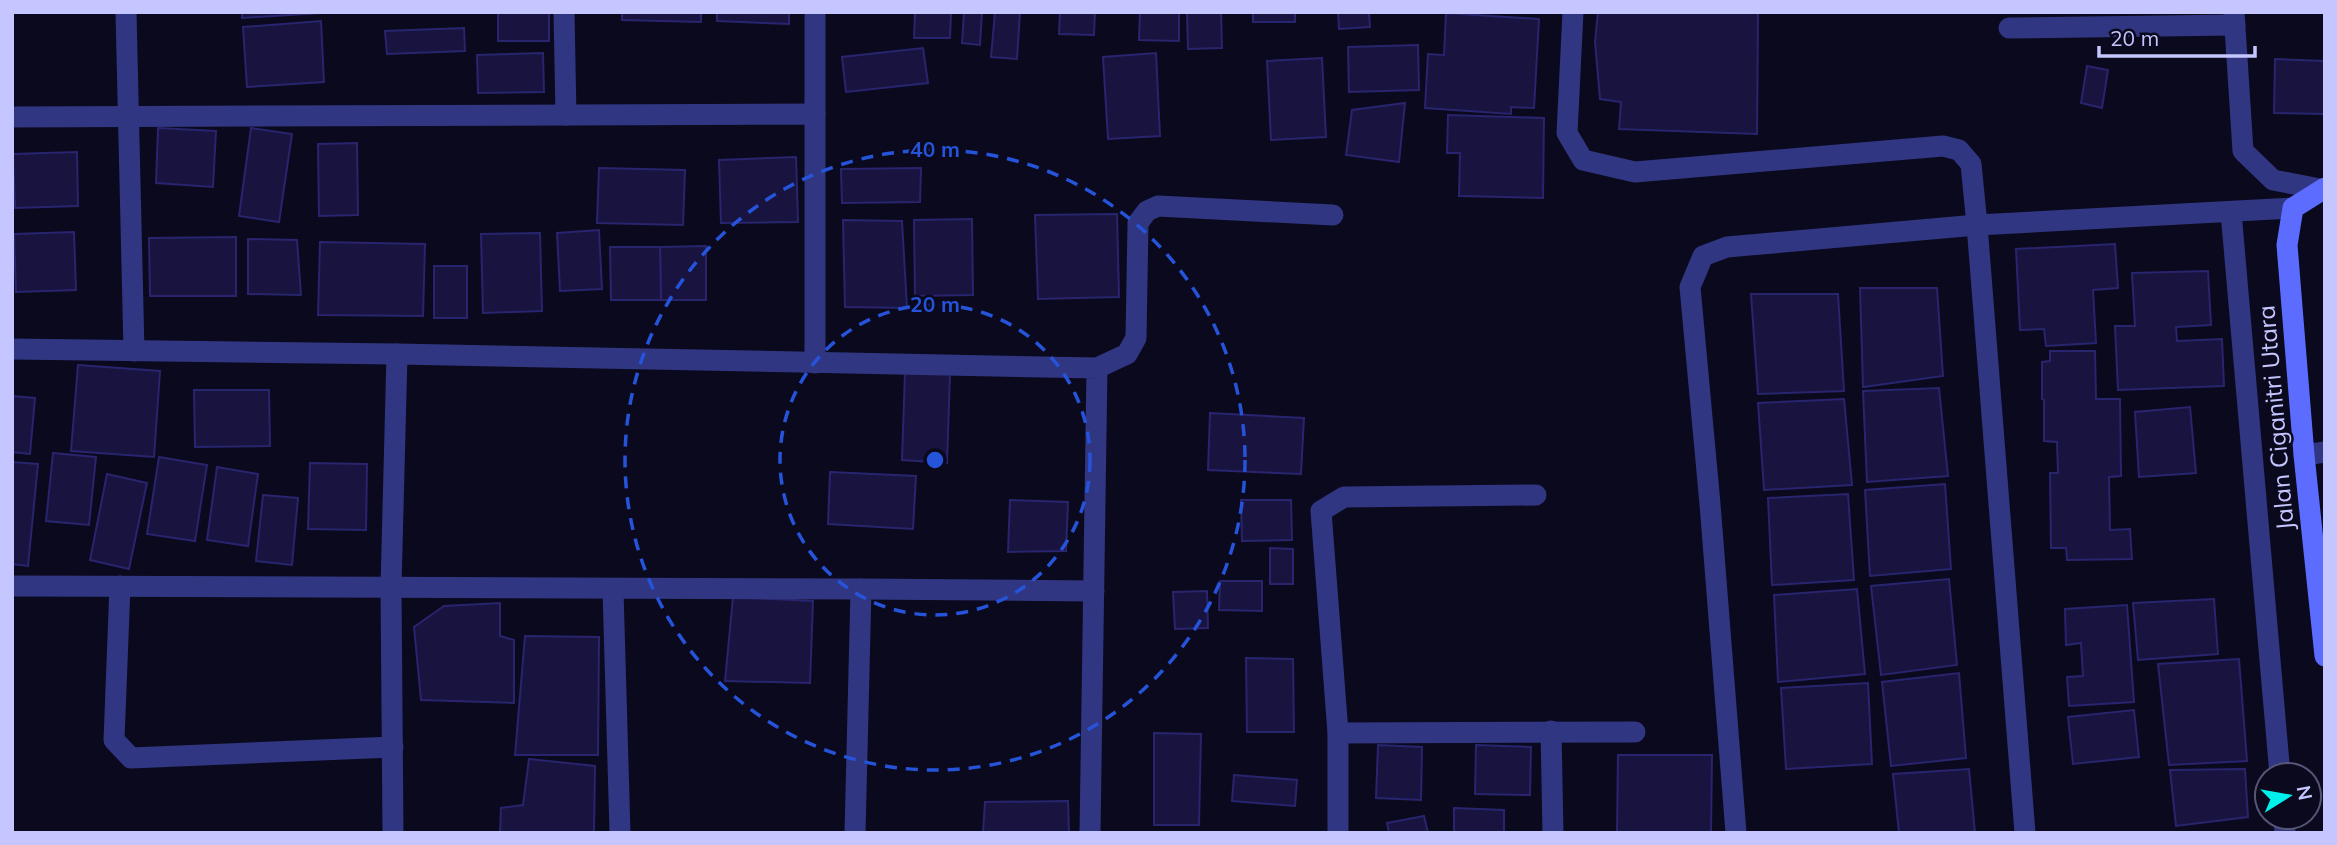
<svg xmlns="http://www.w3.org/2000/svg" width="2337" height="845" font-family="Mulish,sans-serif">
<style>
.building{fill:#18143f;stroke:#29246e;stroke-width:2}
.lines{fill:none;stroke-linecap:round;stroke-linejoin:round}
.street{stroke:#303681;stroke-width:21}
.secondary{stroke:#5c6cff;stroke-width:21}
.ring{fill:none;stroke:#2554da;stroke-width:3.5;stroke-dasharray:12 9}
.labels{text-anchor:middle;stroke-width:5;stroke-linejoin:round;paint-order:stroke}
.street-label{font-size:24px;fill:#c5c6ff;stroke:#0b091d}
.centre{fill:#2554da;stroke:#0b091d;stroke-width:3.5}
.ring-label{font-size:21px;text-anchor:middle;font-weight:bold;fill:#2554da;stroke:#0b091d;stroke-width:5;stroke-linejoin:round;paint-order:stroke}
</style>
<rect width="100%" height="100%" fill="#0b091d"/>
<!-- building -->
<g class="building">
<path d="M242 12H321V13L242 18Z"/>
<rect x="498" y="12" width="51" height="29"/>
<path d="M622 12H701V22L622 20Z"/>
<path d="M717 12H789V24L717 21Z"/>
<path d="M915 12H951L950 38H914Z"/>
<path d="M964 12H982L980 45 962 43Z"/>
<path d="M995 12H1020L1017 59 991 57Z"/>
<path d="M1060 12H1095L1094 35 1059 34Z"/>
<path d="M1140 12H1179V41L1139 40Z"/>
<path d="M1187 12H1221L1222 48 1188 49Z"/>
<rect x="1253" y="12" width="42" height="10"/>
<path d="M1338 12H1369L1370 27 1339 29Z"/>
<path d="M1598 12H1758L1757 134 1619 129 1621 102 1600 99 1595 42Z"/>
<path d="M1446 13 1539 19 1534 108 1511 107V114L1425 108 1428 54 1444 55Z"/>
<path d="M321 21 324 82 247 87 243 27Z"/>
<path d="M464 28 465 51 387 54 385 31Z"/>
<path d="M1418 45 1419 90 1349 92 1348 47Z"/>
<path d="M923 48 928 83 846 92 842 57Z"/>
<path d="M543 53 544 92 478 93 477 55Z"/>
<path d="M1156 53 1160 136 1108 139 1103 57Z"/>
<path d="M1322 58 1326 137 1271 140 1267 61Z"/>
<path d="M2275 59 2325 61V114L2274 113Z"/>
<path d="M2087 66 2108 70 2102 108 2081 103Z"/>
<path d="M1405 103 1399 162 1346 155 1352 110Z"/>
<path d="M1448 115 1544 118 1543 198 1459 196 1460 153H1447Z"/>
<path d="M158 128 216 131 213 187 156 183Z"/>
<path d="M251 128 292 134 279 222 239 216Z"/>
<path d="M357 143 358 215 319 216 318 144Z"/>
<path d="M77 152 78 206 15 208 13 154Z"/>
<path d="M796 157 798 222 721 223 719 160Z"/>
<path d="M599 168 685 170 683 225 597 223Z"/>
<path d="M921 168 920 202 842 203 841 169Z"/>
<path d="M1117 214 1119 297 1038 299 1035 215Z"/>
<path d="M972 219 973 295 915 296 914 220Z"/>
<path d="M843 220 902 221 907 308 845 307Z"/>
<path d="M599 230 602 289 560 291 557 233Z"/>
<path d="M74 232 76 290 16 292 14 234Z"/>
<path d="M540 233 542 311 483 313 481 234Z"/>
<path d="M236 237V296H150L149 238Z"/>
<path d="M248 239 297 240 301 295 248 294Z"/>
<path d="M320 242 425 244 423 316 318 315Z"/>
<path d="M2115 244 2118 288 2093 290 2096 343 2046 346 2044 329 2020 330 2016 249Z"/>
<path d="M706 246V300H661L660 247Z"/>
<path d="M610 247H660L661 300H611Z"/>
<rect x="434" y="266" width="33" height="52"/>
<path d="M2208 271 2211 325 2176 327 2177 341 2222 339 2224 386 2118 390 2115 326H2135L2132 273Z"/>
<path d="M1860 288H1937L1943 376 1863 387Z"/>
<path d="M1751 294H1838L1844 391 1758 394Z"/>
<path d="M2050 351H2095L2096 399H2120L2121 476 2109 477 2110 530 2130 529 2132 559 2067 560 2066 548H2051L2050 473H2058L2057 442 2044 441V400L2042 399V362L2050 361Z"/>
<path d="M78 365 160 371 154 457 71 451Z"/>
<path d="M905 372 950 374 947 463 902 460Z"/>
<path d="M1939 388 1948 476 1867 482 1863 391Z"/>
<path d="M194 390H269L270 446 195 447Z"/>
<path d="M12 396 35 398 30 454 12 452Z"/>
<path d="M1844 399 1852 485 1764 490 1758 403Z"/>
<path d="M2190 407 2196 473 2139 477 2135 412Z"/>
<path d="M1210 413 1304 418 1301 474 1208 470Z"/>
<path d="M53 453 96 457 89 525 46 521Z"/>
<path d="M159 457 207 465 195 541 147 534Z"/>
<path d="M12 462 38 464 28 566 12 564Z"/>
<path d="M310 463 367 464 366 530 308 529Z"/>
<path d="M217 467 258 474 248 546 207 540Z"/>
<path d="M830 472 916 476 913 529 828 524Z"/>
<path d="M107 474 147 483 129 569 90 560Z"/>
<path d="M1945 484 1951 569 1870 576 1865 490Z"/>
<path d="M1848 494 1854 580 1772 585 1768 498Z"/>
<path d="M263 495 298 498 292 565 256 561Z"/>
<path d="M1010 500 1068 502 1066 551 1008 552Z"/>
<path d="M1241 500H1291L1292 540 1242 541Z"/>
<path d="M1270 548 1293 549V584H1270Z"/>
<path d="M1949 579 1957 665 1881 675 1871 586Z"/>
<path d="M1220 581H1262V611L1219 610Z"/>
<path d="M1857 589 1865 674 1778 682 1774 595Z"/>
<path d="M1207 591 1208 628 1175 629 1173 592Z"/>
<path d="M733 597 813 601 810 683 725 681Z"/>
<path d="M2214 599 2218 654 2138 660 2133 603Z"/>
<path d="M500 603V636L514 640V703L421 700 414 627 444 606Z"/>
<path d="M2127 605 2134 702 2069 706 2067 677 2083 676 2081 643 2066 645 2065 609Z"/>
<path d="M525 636 599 637 598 755H515Z"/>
<path d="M1246 658 1293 659 1294 732H1247Z"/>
<path d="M2239 659 2247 761 2169 765 2158 664Z"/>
<path d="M1959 673 1966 758 1891 766 1882 682Z"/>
<path d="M1868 683 1872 764 1786 769 1781 688Z"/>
<path d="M2134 710 2139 757 2073 764 2068 717Z"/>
<path d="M1154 733 1201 734 1199 825H1154Z"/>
<path d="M1378 745 1422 747 1421 800 1376 798Z"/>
<path d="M1476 745 1531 747 1530 795 1475 794Z"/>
<path d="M1618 755H1712L1711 833H1617Z"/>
<path d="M529 759 595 766 594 833H500L501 808 523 805Z"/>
<path d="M1969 769 1975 833H1899L1893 774Z"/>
<path d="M2245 769 2248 817 2176 826 2170 770Z"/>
<path d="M1234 775 1297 780 1295 806 1232 801Z"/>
<path d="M1068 801 1069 833H983L985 802Z"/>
<path d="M1454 808 1504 810V833H1454Z"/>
<path d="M1424 816 1428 833H1389L1387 823Z"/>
</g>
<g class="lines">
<!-- street -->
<g class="street">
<path d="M126 12 134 351"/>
<path d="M564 12 566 115"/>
<path d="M815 12V114"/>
<path d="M1573 12 1567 133 1583 160 1635 172 1943 146 1959 150 1971 164 1977 225 1727 247 1703 256 1690 287 1710 504 1736 833"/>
<path d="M2234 12 2243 151 2273 180 2320 189"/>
<path d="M2009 28 2235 25"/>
<path d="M12 117 815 114V363"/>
<path d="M2231 212 2280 775"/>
<path d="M12 349 397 354"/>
<path d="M1097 368 1127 354 1136 338 1138 223 1147 211 1158 206 1333 215"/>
<path d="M2304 455 2325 452"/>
<path d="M1536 495 1344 497 1321 511 1338 733 1635 732"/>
<path d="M12 586 861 589 855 833"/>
<path d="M120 586 114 740 131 758 393 747"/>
<path d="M861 589 1094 591"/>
<path d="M613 590 620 833"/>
<path d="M1551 731 1553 833"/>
<path d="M1338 733V833"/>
<path d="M2284 817 2285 833"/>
<path d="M393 833 391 587 397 354 1097 368 1090 833"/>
<path d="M2025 833 1977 225 2293 208"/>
</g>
<!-- secondary -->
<path class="secondary" d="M2325 188 2293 208 2287 245 2304 455 2325 656"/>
</g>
<!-- distance rings -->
<g class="ring">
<circle cx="935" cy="460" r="155"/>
<circle cx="935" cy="460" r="310"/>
</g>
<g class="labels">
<!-- street labels -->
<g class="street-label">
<text transform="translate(2276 418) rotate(-95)" y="8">Jalan Ciganitri Utara</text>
</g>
</g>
<circle cx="935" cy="460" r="10" class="centre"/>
<g class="ring-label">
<text x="935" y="157">40 m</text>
<text x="935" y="312">20 m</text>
</g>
<!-- border -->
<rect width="2337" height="845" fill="none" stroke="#c5c6ff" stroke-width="28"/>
<!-- north arrow -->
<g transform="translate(2288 796) rotate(79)"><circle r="33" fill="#0b091d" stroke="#555577" stroke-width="2"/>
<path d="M0-5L12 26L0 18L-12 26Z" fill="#00f0ec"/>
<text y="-10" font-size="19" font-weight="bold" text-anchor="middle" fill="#c5c6ff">N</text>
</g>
<!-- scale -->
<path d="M2099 46v10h156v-10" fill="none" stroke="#c5c6ff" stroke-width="3.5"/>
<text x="2110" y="46" font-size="21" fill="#c5c6ff" stroke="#0b091d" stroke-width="5" paint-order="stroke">20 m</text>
</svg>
